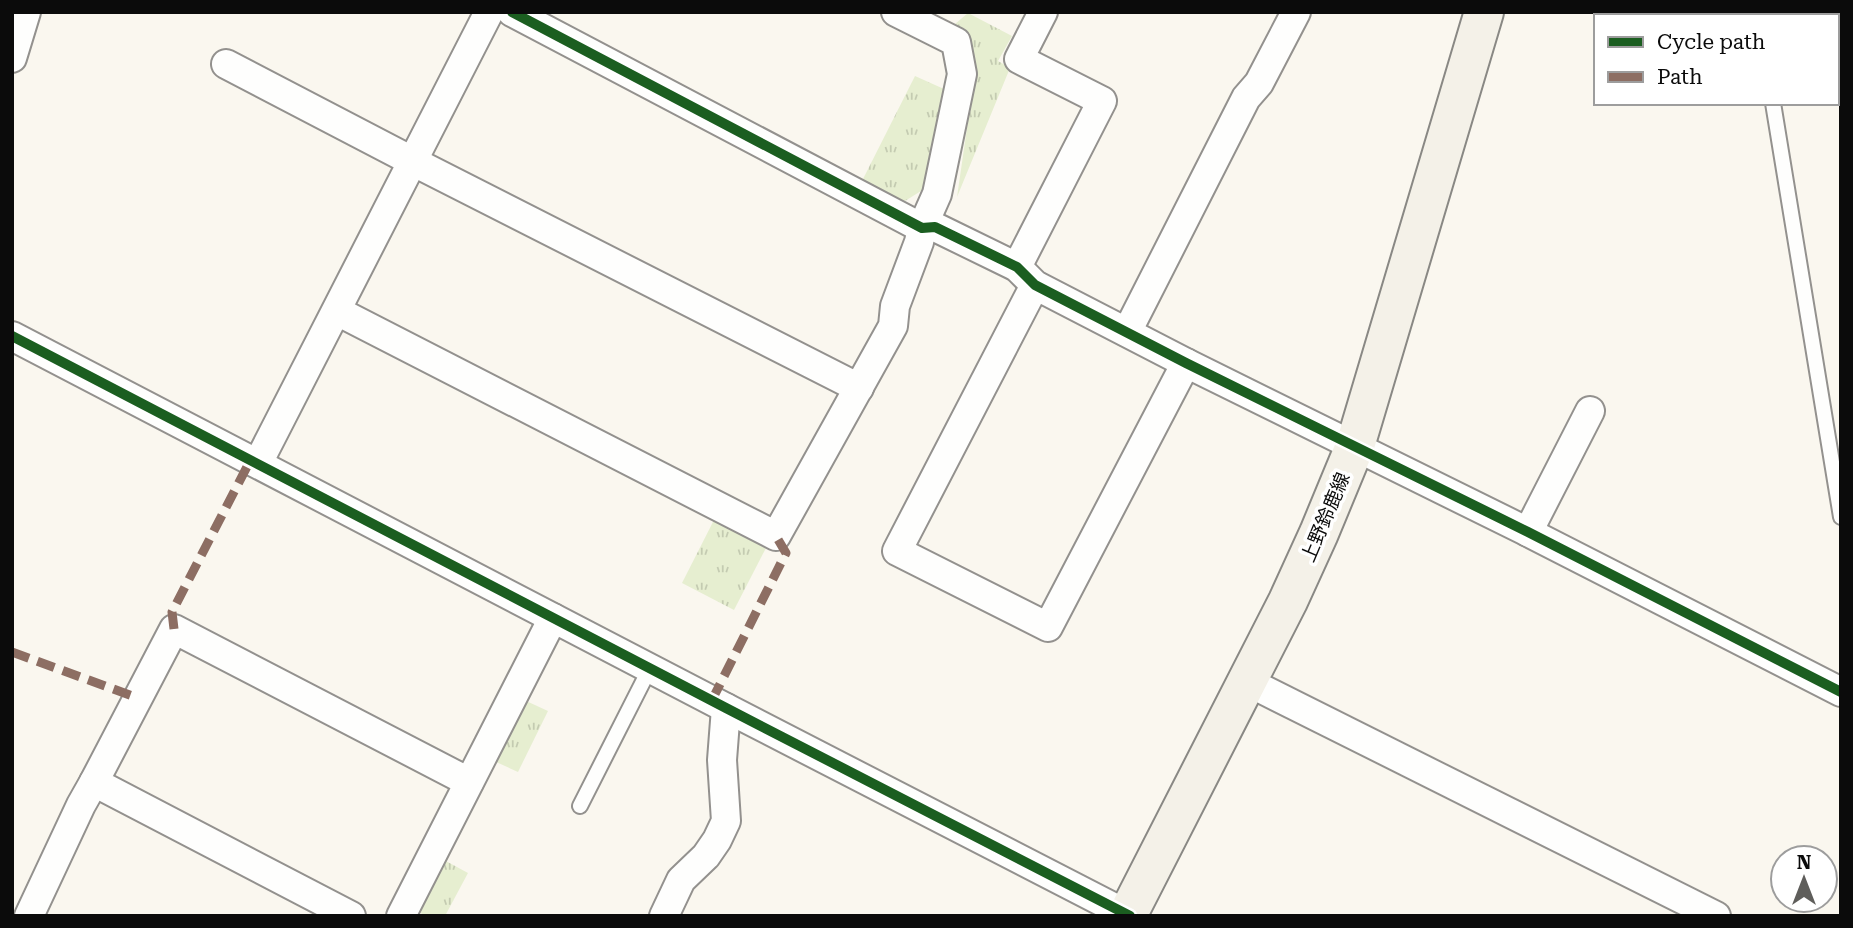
<svg xmlns="http://www.w3.org/2000/svg" width="1853" height="928" font-family="'Roboto Serif','Noto Sans JP',serif">
<style>
.grass{fill:url(#grass-tufts)}
.lines{fill:none;stroke-linecap:round;stroke-linejoin:round}
.service-casing{stroke:#93918e;stroke-width:18}
.minor-casing{stroke:#93918e;stroke-width:32}
.secondary-casing{stroke:#898884;stroke-width:42}
.service{stroke:#fefefd;stroke-width:14}
.minor{stroke:#fefefd;stroke-width:28}
.secondary{stroke:#f4f1e8;stroke-width:38}
.quiet{stroke:#8d6e63;stroke-width:9;stroke-dasharray:18 9;stroke-linecap:butt}
.cycleway-casing{stroke:#fff;stroke-width:15}
.cycleway{stroke:#1b5e20;stroke-width:10}
.labels{text-anchor:middle;stroke-width:7;stroke-linejoin:round;paint-order:stroke}
.street-label{font-size:19px;fill:#0b0b0b;stroke:#fff}
</style>
<defs>
<pattern id="grass-tufts" width="24" height="20" patternUnits="userSpaceOnUse" patternTransform="scale(1.75)"><rect width="24" height="20" fill="#e6eed0"/><path d="M3 7l-1-3M5 7V3M7 7l1-3M15 17l-1-3M17 17v-4M19 17l1-3" fill="none" stroke="#c4cbb1"/></pattern>
</defs>
<rect width="100%" height="100%" fill="#faf7ef"/>
<!-- grass -->
<g class="grass">
<path d="M968 13 1012 36 998 61 1010 68 957 197 975 73 968 34 955 24Z"/>
<path d="M915 76 944 89 929 186 905 201 862 181Z"/>
<path d="M715 518 768 544 734 610 682 583Z"/>
<path d="M524 700 548 711 518 772 494 761Z"/>
<path d="M444 860 468 873 445 916H426L417 911Z"/>
</g>
<g class="lines">
<defs>
<g id="service">
<path d="M1758 12 1759 16"/>
<path d="M1773 103 1841 517"/>
<path d="M580 806 650 668"/>
</g>
<g id="minor">
<path d="M512 12 922 228 935 227 1017 267 1035 285 1186 363 1528 532 1841 692"/>
<path d="M12 58 26 12"/>
<path d="M226 64 412 161 859 388"/>
<path d="M1017 267 1102 101 1019 59 1043 12"/>
<path d="M1035 285 897 551 1048 627 1186 363"/>
<path d="M337 311 776 536 893 326 895 306 919 242 922 228 937 194 962 74 956 42 896 12"/>
<path d="M1127 332 1246 98 1259 83 1296 12"/>
<path d="M12 336 726 708 1130 916"/>
<path d="M258 463 489 12"/>
<path d="M1528 532 1590 411"/>
<path d="M1248 682 1716 916"/>
<path d="M29 916 81 805 94 782"/>
<path d="M351 916 94 782 174 629 469 782"/>
<path d="M401 916 553 618"/>
<path d="M664 916 681 880 706 856 717 840 726 821 722 760 726 708"/>
</g>
<path id="secondary" d="M1127 916 1288 601 1319 533 1355 446 1484 12"/>
</defs>
<!-- service casing -->
<use href="#service" class="service-casing"/>
<!-- minor casing -->
<use href="#minor" class="minor-casing"/>
<!-- secondary casing -->
<use href="#secondary" class="secondary-casing"/>
<!-- service -->
<use href="#service" class="service"/>
<!-- minor -->
<use href="#minor" class="minor"/>
<!-- secondary -->
<use href="#secondary" class="secondary"/>
<!-- quiet -->
<g class="quiet">
<path d="M174 629 172 612 251 459"/>
<path d="M12 652 138 698"/>
<path d="M712 700 786 553 776 536"/>
</g>
<defs>
<g id="cycleway">
<path d="M512 12 922 228 935 227 1017 267 1035 285 1186 363 1528 532 1841 692"/>
<path d="M12 336 726 708 1130 916"/>
</g>
</defs>
<!-- cycleway casing -->
<use href="#cycleway" class="cycleway-casing"/>
<!-- cycleway -->
<use href="#cycleway" class="cycleway"/>
</g>
<g class="labels">
<!-- street labels -->
<g class="street-label">
<text transform="translate(1325 517) rotate(-67)" y="7">上野鈴鹿線</text>
</g>
</g>
<!-- border -->
<rect width="1853" height="928" fill="none" stroke="#0b0b0b" stroke-width="28"/>
<!-- legend -->
<rect x="1594" y="14" width="245" height="91" fill="#ffffff" stroke="#9d9d9d" stroke-width="2"/>
<rect x="1608" y="37" width="35" height="10" fill="#1b5e20" stroke="#9d9d9d" stroke-width="2"/>
<text x="1657" y="49" font-size="21" fill="#0b0b0b">Cycle path</text>
<rect x="1608" y="72" width="35" height="10" fill="#8d6e63" stroke="#9d9d9d" stroke-width="2"/>
<text x="1657" y="84" font-size="21" fill="#0b0b0b">Path</text>
<!-- north arrow -->
<g transform="translate(1804 879)"><circle r="33" fill="#ffffff" stroke="#9d9d9d" stroke-width="2"/>
<path d="M0-5L12 26L0 18L-12 26Z" fill="#5f5e5b"/>
<text y="-10" font-size="19" font-weight="bold" text-anchor="middle" fill="#0b0b0b">N</text>
</g>
</svg>
